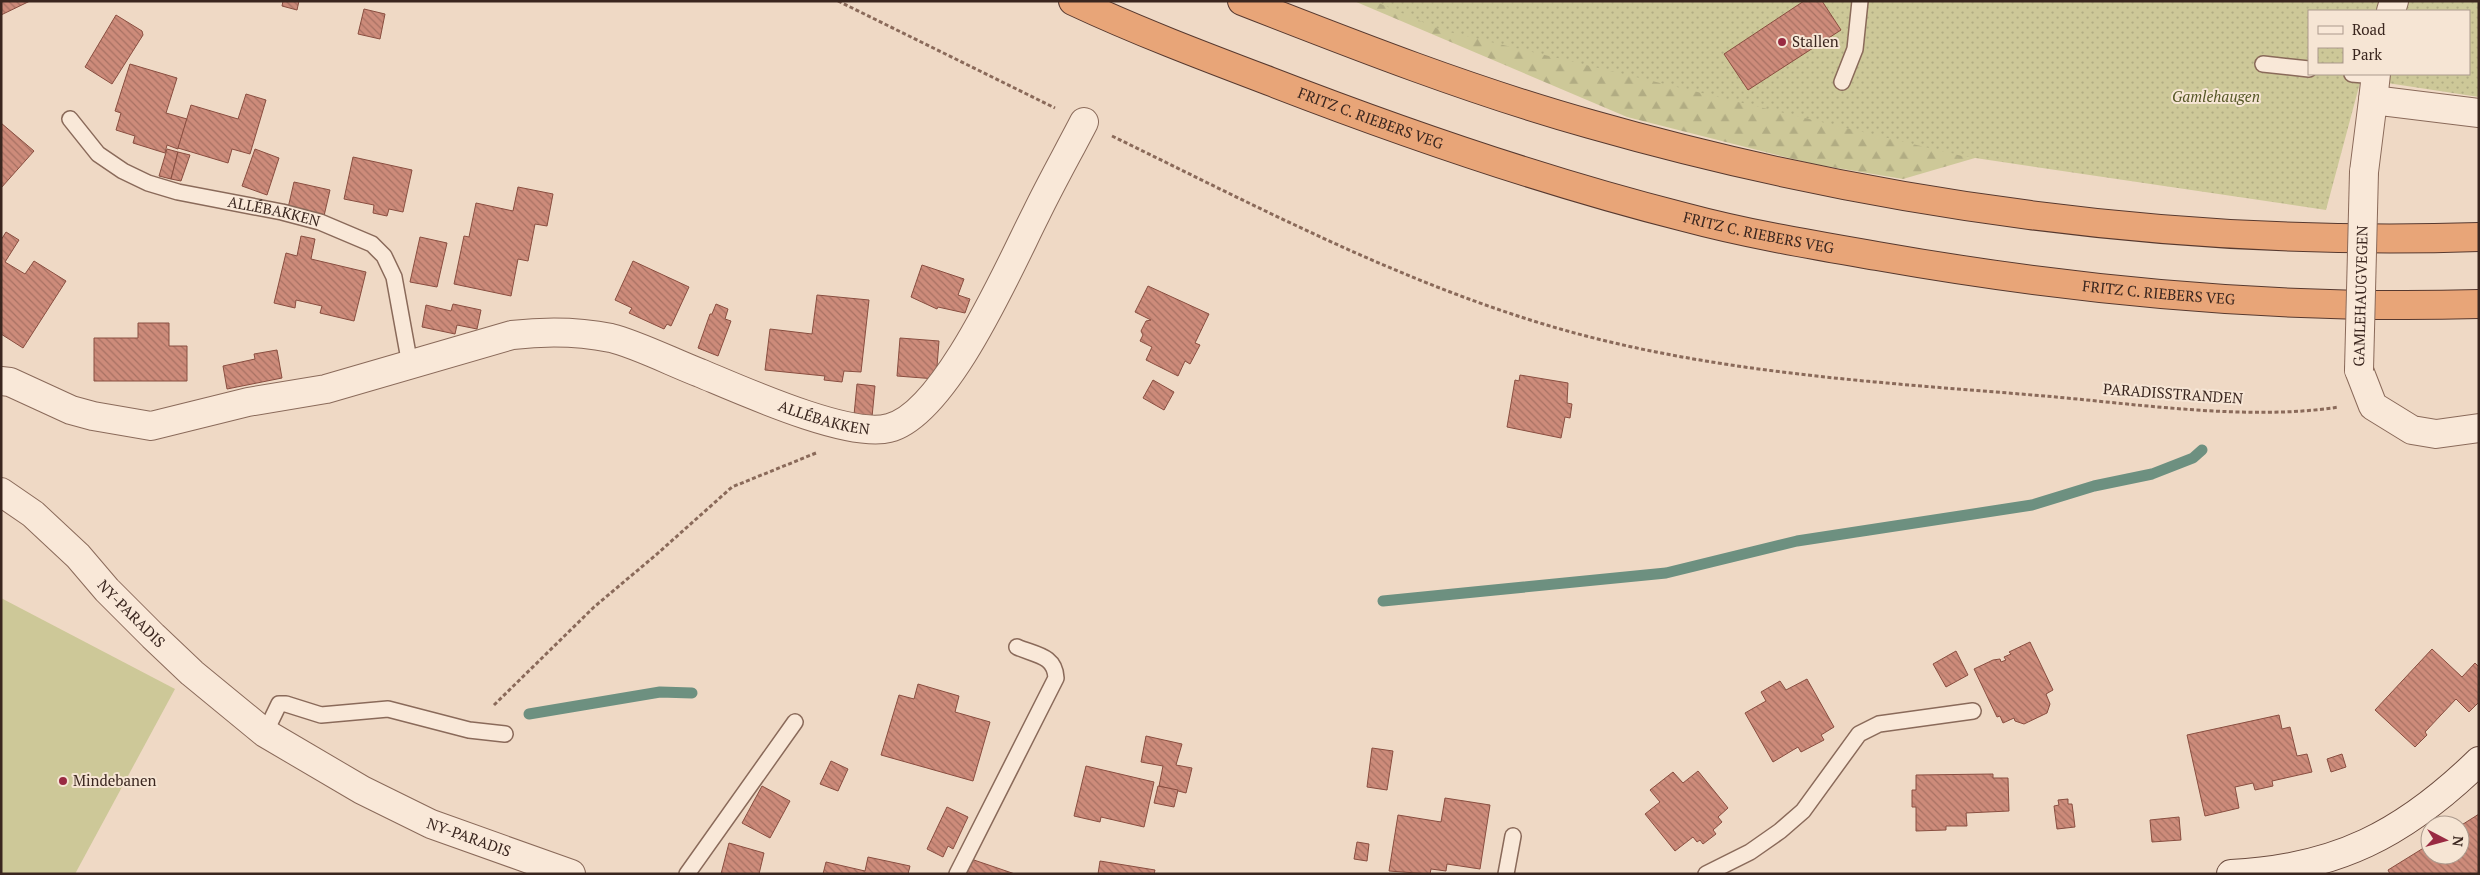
<svg xmlns="http://www.w3.org/2000/svg" width="2480" height="875" font-family="'PT Serif',serif">
<style>
.grass{fill:#cdc898}
.forest{fill:url(#forest-firs)}
.park{fill:url(#park-dots);fill-rule:evenodd}
.lines{fill:none;stroke-linecap:round;stroke-linejoin:round}
.stream{stroke:#6d9080;stroke-width:11}
.building{fill:url(#building-back-hatch);stroke:#894e40}
.service-casing{stroke:#8a6a5a;stroke-width:18}
.minor-casing{stroke:#8a6a5a;stroke-width:30}
.secondary-casing{stroke:#6b4b3e;stroke-width:30}
.trunk-casing{stroke:#57392f;stroke-width:30}
.path{stroke:#8a6a5a;stroke-width:3;stroke-dasharray:4 2.5;stroke-linecap:butt}
.service{stroke:#f9e8d8;stroke-width:15}
.minor{stroke:#f9e8d8;stroke-width:28}
.secondary{stroke:#f9e8d8;stroke-width:28}
.trunk{stroke:#e8a578;stroke-width:28}
.minor-bridge-casing{stroke:#8a6a5a;stroke-width:30;stroke-linecap:butt}
.minor-bridge{stroke:#f9e8d8;stroke-width:28}
.poi-dot{fill:#992a42;stroke:#f6e5d4;stroke-width:2}
.labels{text-anchor:middle;stroke-width:4;stroke-linejoin:round;paint-order:stroke}
.poi-label{font-size:15px;fill:#3a261f;stroke:#f6e5d4;text-anchor:start}
.park-label{font-size:15px;font-style:italic;fill:#545625;stroke:#f6e5d4}
.street-label{font-size:15px;fill:#3a261f;stroke:#f6e5d4}
</style>
<defs>
<pattern id="forest-firs" width="22" height="20" patternUnits="userSpaceOnUse" patternTransform="scale(1.25)"><rect width="22" height="20" fill="#cdc898"/><path d="M5 1l3.5 6h-7zM16 11l3.5 6h-7z" fill="#b1ac83"/></pattern>
<pattern id="park-dots" width="8" height="8" patternUnits="userSpaceOnUse" patternTransform="scale(1.25)"><rect width="8" height="8" fill="#cdc898"/><path d="M2 2h.1M6 6h.1" fill="none" stroke="#b1ac83" stroke-width="1.8" stroke-linecap="round"/></pattern>
<pattern id="building-back-hatch" width="6" height="6" patternUnits="userSpaceOnUse" patternTransform="scale(1.25)"><rect width="6" height="6" fill="#cd8b7a"/><path d="M-1 5l2 2M0 0l6 6M5-1l2 2" fill="none" stroke="#a77163"/></pattern>
</defs>
<rect width="100%" height="100%" fill="#efd9c5"/>
<!-- grass -->
<path class="grass" d="M1 598 175 689 75 874H1Z"/>
<!-- forest -->
<path class="forest" d="M1354 1H1989L2170 101 1903 179 1813 164 1627 117Z"/>
<!-- park -->
<path class="park" d="M1374 1H2479V97L2361 79 2326 210 1962 156 1441 30ZM2309 11H2469V74H2309Z"/>
<g class="lines">
<!-- stream -->
<g class="stream">
<path d="M1383 601 1666 573 1797 541 2032 505 2094 486 2152 474 2193 458 2202 450"/>
<path d="M529 714 660 692 692 693"/>
</g>
</g>
<!-- building -->
<g class="building">
<path d="M1 1H30L1 15Z"/>
<path d="M283 1H299L297 10 282 6Z"/>
<path d="M1804 1H1822L1841 30 1748 90 1724 54Z"/>
<path d="M364 9 385 14 380 39 358 34Z"/>
<path d="M116 15 142 31 143 35 112 84 85 67Z"/>
<path d="M130 64 177 78 166 113 187 119 178 149 167 145 165 153 133 143 135 136 116 130 121 113 115 111Z"/>
<path d="M246 94 266 100 250 154 232 149 228 163 178 148 191 105 238 119Z"/>
<path d="M1 123 34 151 1 188Z"/>
<path d="M167 149 178 152 171 179 159 176Z"/>
<path d="M255 149 279 158 267 195 242 186Z"/>
<path d="M178 152 190 155 181 181 171 179Z"/>
<path d="M353 157 412 170 403 212 389 209 387 216 373 213 374 205 344 199Z"/>
<path d="M294 182 330 190 324 216 288 208Z"/>
<path d="M518 187 553 194 547 226 535 224 528 261 518 259 511 296 454 284 464 236 469 237 476 203 513 211Z"/>
<path d="M6 232 19 240 5 262 25 274 34 261 66 281 23 348 1 334V240Z"/>
<path d="M301 236 315 239 311 259 366 272 354 321 320 313 322 306 296 300 295 308 274 303 286 253 297 256Z"/>
<path d="M420 237 447 243 437 287 410 282Z"/>
<path d="M633 261 689 287 671 326 667 324 664 329 629 313 632 308 615 300Z"/>
<path d="M922 265 964 279 958 295 970 299 965 313 938 307 937 309 911 297Z"/>
<path d="M1148 286 1209 314 1195 343 1200 345 1190 364 1185 361 1178 376 1146 360 1152 347 1140 341 1143 335 1141 331 1146 321 1151 320 1135 312Z"/>
<path d="M817 295 869 300 861 372 844 371 842 382 824 380 825 376 765 370 770 329 812 334Z"/>
<path d="M453 304 481 310 477 329 457 325 455 334 422 327 426 305 451 311Z"/>
<path d="M716 304 728 309 725 319 731 321 718 356 698 348 710 314H712Z"/>
<path d="M138 323H169V346H187V381H94V338H138Z"/>
<path d="M900 338 939 341 936 379 897 376Z"/>
<path d="M277 350 282 378 227 389 223 366 255 359 254 354Z"/>
<path d="M1520 375 1568 383 1567 403 1572 404 1570 418 1565 417 1561 438 1507 427 1515 380 1519 381Z"/>
<path d="M1153 380 1174 392 1164 410 1143 398Z"/>
<path d="M857 384 875 386 872 417 854 415Z"/>
<path d="M2030 642 2053 690 2046 694 2050 704 2047 713 2024 724 2015 721 2014 718 2003 723 2000 716 1997 717 1974 669 1993 660 2000 659 2001 662 2006 660 2004 657 2011 654 2009 652Z"/>
<path d="M2432 649 2462 677 2475 663 2479 667V702L2469 712 2456 699 2425 732 2427 735 2415 747 2375 710Z"/>
<path d="M1956 651 1968 675 1946 687 1933 664Z"/>
<path d="M1807 679 1834 727 1821 735 1824 740 1801 752 1798 747 1773 762 1745 713 1766 701 1761 692 1780 681 1786 690Z"/>
<path d="M918 684 959 696 955 712 990 722 973 781 881 755 899 695 914 699Z"/>
<path d="M2279 715 2282 729 2290 727 2297 756 2307 754 2312 772 2272 781 2273 786 2255 790 2253 783 2235 787 2239 808 2205 816 2187 735Z"/>
<path d="M1146 736 1182 744 1176 765 1192 768 1186 793 1159 786 1163 766 1141 762Z"/>
<path d="M1372 748 1393 751 1387 790 1367 787Z"/>
<path d="M2342 754 2346 767 2331 772 2327 759Z"/>
<path d="M831 761 848 769 838 791 820 784Z"/>
<path d="M1086 766 1154 782 1144 827 1101 817 1100 822 1074 816Z"/>
<path d="M1698 771 1728 808 1718 817 1722 822 1713 830 1716 834 1703 844 1700 840 1697 842 1693 837 1675 851 1645 814 1660 802 1650 790 1673 772 1683 783Z"/>
<path d="M1993 774V778H2008L2009 811 1966 813 1967 826H1946V830L1916 831V807H1912V790H1916V775Z"/>
<path d="M762 786 790 801 770 838 742 823Z"/>
<path d="M1158 786 1178 790 1174 807 1154 803Z"/>
<path d="M1445 798 1490 805 1480 869 1447 864 1446 871 1431 869 1430 874 1389 871 1398 815 1441 822Z"/>
<path d="M2068 799V804H2072L2075 827 2057 829 2054 806 2059 805 2058 800Z"/>
<path d="M947 807 968 817 953 849 948 846 943 857 927 849Z"/>
<path d="M2479 814V874H2390L2388 870 2430 844V855H2460V826Z"/>
<path d="M2179 817 2181 840 2152 842 2150 820Z"/>
<path d="M1357 842 1369 844 1367 861 1354 859Z"/>
<path d="M729 843 764 853 759 874H721Z"/>
<path d="M868 857 910 866 908 874H823L826 862 865 871Z"/>
<path d="M971 859 1015 874H966Z"/>
<path d="M1100 861 1155 870 1154 874H1098Z"/>
</g>
<g class="lines">
<defs>
<g id="service">
<path d="M2263 64 2309 69"/>
<path d="M2352 74 2376 76"/>
<path d="M1842 82 1855 49 1860 1"/>
<path id="s1" d="M70 119 98 154 123 171 148 183 178 192 282 212 320 222 372 244 384 256 394 277 408 354 407 364"/>
<path d="M265 733 279 704H286L321 715 388 709 469 730 505 734"/>
<path d="M687 874 795 722"/>
<path d="M957 874 1056 678C1055 655 1035 655 1017 647"/>
<path d="M1506 874 1513 836"/>
<path d="M1706 874 1750 852 1780 831 1803 811 1859 734 1879 724 1973 711"/>
</g>
<g id="minor">
<path d="M2391 11 2394 1"/>
<path d="M2373 100 2376 74"/>
<path d="M2364 172 2373 100 2479 113"/>
<path d="M2359 370 2373 406 2412 430 2436 434 2479 428"/>
<path id="s2" d="M1 381 10 382 71 410 93 416 151 426 248 402 326 389 512 335C545 331 577 331 611 338 636 344 674 363 700 373 741 390 849 439 889 428 946 414 1010 265 1036 214 1051 183 1068 153 1084 122"/>
<path id="s3" d="M1 492 33 514 78 556 107 590 153 636 192 673 265 733 362 790 431 824 571 874"/>
</g>
<path id="secondary" d="M2231 874C2336 869 2404 834 2479 761"/>
<g id="trunk">
<path id="s4" d="M1073 1C1137 31 1203 56 1269 81 1406 134 1542 181 1684 217 1747 234 1813 245 1877 256 2075 291 2278 310 2479 304"/>
<path d="M1242 1C1357 46 1472 91 1590 124 1877 206 2180 247 2479 237"/>
</g>
</defs>
<!-- service casing -->
<use href="#service" class="service-casing"/>
<!-- minor casing -->
<use href="#minor" class="minor-casing"/>
<!-- secondary casing -->
<use href="#secondary" class="secondary-casing"/>
<!-- trunk casing -->
<use href="#trunk" class="trunk-casing"/>
<!-- path -->
<g class="path">
<path d="M838 1 1055 108"/>
<path d="M1112 136C1252 204 1390 277 1540 323 1703 373 1876 382 2045 396 2137 404 2249 421 2339 407"/>
<path d="M494 705 594 607 657 554 732 487 816 453"/>
</g>
<!-- service -->
<use href="#service" class="service"/>
<!-- minor -->
<use href="#minor" class="minor"/>
<!-- secondary -->
<use href="#secondary" class="secondary"/>
<!-- trunk -->
<use href="#trunk" class="trunk"/>
<defs>
<g id="minor-bridge">
<path id="s5" d="M2359 370 2364 172"/>
</g>
</defs>
<!-- minor-bridge casing -->
<use href="#minor-bridge" class="minor-bridge-casing"/>
<!-- minor-bridge -->
<use href="#minor-bridge" class="minor-bridge"/>
</g>
<!-- markers -->
<g class="poi-dot">
<circle cx="1782" cy="42" r="5"/>
<circle cx="63" cy="781" r="5"/>
</g>
<g class="labels">
<!-- poi labels -->
<g class="poi-label">
<text x="1792" y="47">Stallen</text>
<text x="73" y="786">Mindebanen</text>
</g>
<!-- park labels -->
<g class="park-label">
<text x="2216" y="102">Gamlehaugen</text>
</g>
<!-- street labels -->
<g class="street-label">
<text dy="5" stroke="none"><textPath href="#s4" startOffset="320">FRITZ C. RIEBERS VEG</textPath></text>
<text dy="5" stroke="none"><textPath href="#s1" startOffset="232">ALLÉBAKKEN</textPath></text>
<text dy="5" stroke="none"><textPath href="#s4" startOffset="725">FRITZ C. RIEBERS VEG</textPath></text>
<text dy="5" stroke="none"><textPath href="#s4" startOffset="1130">FRITZ C. RIEBERS VEG</textPath></text>
<text dy="5" stroke="none"><textPath href="#s5" startOffset="74">GAMLEHAUGVEGEN</textPath></text>
<text transform="translate(2173 394) rotate(4)" y="5">PARADISSTRANDEN</text>
<text dy="5" stroke="none"><textPath href="#s2" startOffset="858">ALLÉBAKKEN</textPath></text>
<text dy="5" stroke="none"><textPath href="#s3" startOffset="179">NY-PARADIS</textPath></text>
<text dy="5" stroke="none"><textPath href="#s3" startOffset="588">NY-PARADIS</textPath></text>
</g>
</g>
<!-- border -->
<rect width="2480" height="875" fill="none" stroke="#3a261f" stroke-width="5"/>
<!-- legend -->
<rect x="2308" y="10" width="162" height="65" fill="#f6e5d4" stroke="#ab998c"/>
<rect x="2318" y="26" width="25" height="8" fill="#f9e8d8" stroke="#ab998c"/>
<text x="2352" y="35" font-size="15" fill="#3a261f">Road</text>
<rect x="2318" y="48" width="25" height="15" fill="url(#park-dots)" stroke="#ab998c"/>
<text x="2352" y="60" font-size="15" fill="#3a261f">Park</text>
<!-- north arrow -->
<g transform="translate(2445 840) rotate(96)"><circle r="24" fill="#f6e5d4" stroke="#ab998c"/>
<path d="M0-4L9 19L0 12L-9 19Z" fill="#992a42"/>
<text y="-8" font-size="14" font-weight="bold" text-anchor="middle" fill="#3a261f">N</text>
</g>
</svg>
